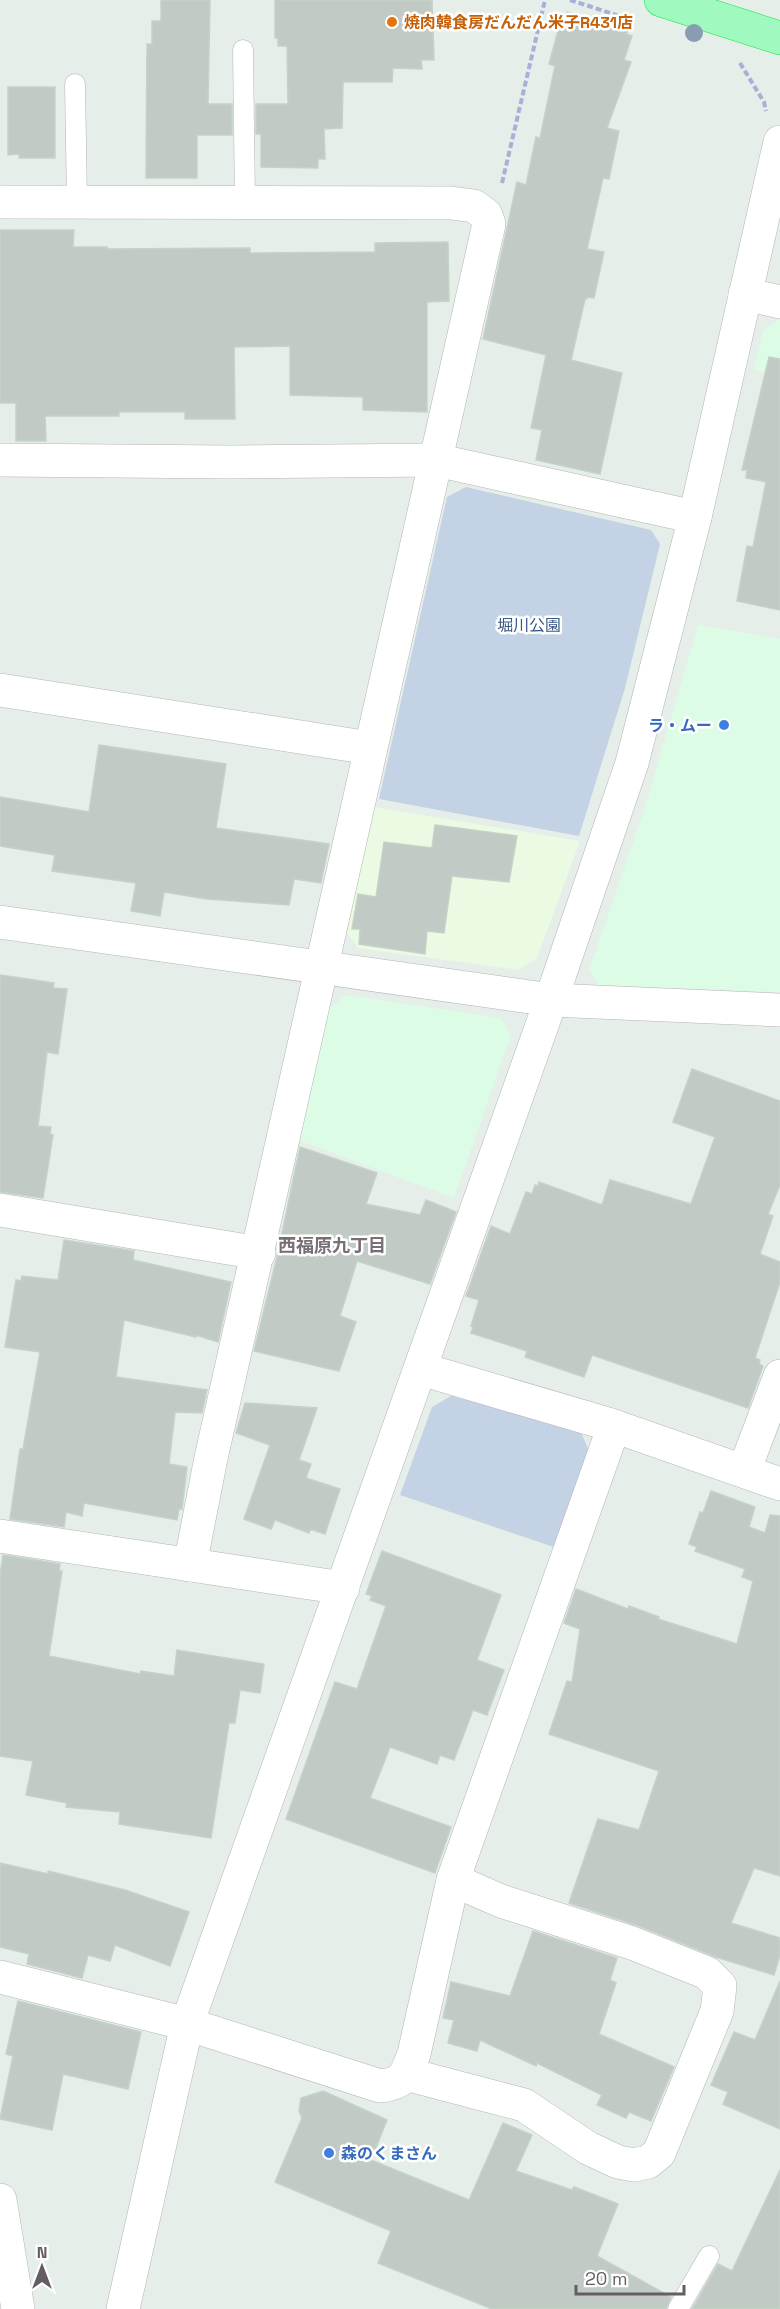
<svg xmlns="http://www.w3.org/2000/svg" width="780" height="2309" font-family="'Space Grotesk','Noto Sans JP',sans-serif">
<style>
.commercial{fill:#dcfce6}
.medical{fill:#ebfae2}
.green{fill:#c3d2e5}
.building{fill:#c1cac4;stroke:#c4d3c7;stroke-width:1.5}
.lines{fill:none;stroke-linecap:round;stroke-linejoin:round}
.service-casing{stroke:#b9b2b8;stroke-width:21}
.minor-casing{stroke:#b9b2b8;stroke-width:34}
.tertiary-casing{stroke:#b9b2b8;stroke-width:34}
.trunk-casing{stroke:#0ce73f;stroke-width:34}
.path{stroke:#a7b0d6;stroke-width:4;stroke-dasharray:6 3;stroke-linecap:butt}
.service{stroke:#fff;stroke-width:20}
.minor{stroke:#fff;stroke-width:33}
.tertiary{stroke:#fff;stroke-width:33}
.trunk{stroke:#a0f9be;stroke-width:33}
.tree{fill:#889cb2}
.food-dot{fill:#e8710a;stroke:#fff;stroke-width:2}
.shop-dot{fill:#3f7fe0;stroke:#fff;stroke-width:2}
.labels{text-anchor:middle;stroke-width:5;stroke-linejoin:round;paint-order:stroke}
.food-label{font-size:16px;font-weight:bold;fill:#c56008;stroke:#fff;text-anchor:start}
.park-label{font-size:16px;fill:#3b5986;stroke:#fff}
.shop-label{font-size:16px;font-weight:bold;fill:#366cbe;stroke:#fff;text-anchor:end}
.neighbourhood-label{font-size:18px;font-weight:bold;fill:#776e76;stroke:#fff}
</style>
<rect width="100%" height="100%" fill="#e5eee8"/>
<!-- commercial -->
<g class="commercial">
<path d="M780 319V376L754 370 763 331Z"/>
<path d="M698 625 780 639V992L598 985 589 970 644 811Z"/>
<path d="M346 995 501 1018 511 1035 454 1198 298 1140 328 1009Z"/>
</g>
<!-- medical -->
<path class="medical" d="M374 807 580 841 537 958 519 970 358 948 347 933Z"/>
<!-- green -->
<g class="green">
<path d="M466 487 651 530 660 544 625 688 579 836 379 799 447 497Z"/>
<path d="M451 1396 580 1430 589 1451 554 1547 400 1495 432 1407Z"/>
</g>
<!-- building -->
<g class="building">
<path d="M161 0H210L208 104H232V135H197V178H146L147 44H152V21H161Z"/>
<path d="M275 0H432L434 60H421L422 69 393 68 392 82H343L342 128 324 129 325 159H318V168L261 167V134H256V104H288L287 46H278V38H275Z"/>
<path d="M567 12 628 31 626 34 632 36 624 60 631 62 607 128 619 131 609 179 603 178 587 249 604 252 594 298 587 297V299H585L571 360 622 373 600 474 536 460 542 430 531 428 546 355 483 339 517 182 526 185 536 137 540 138 555 66 549 64 562 16 566 17Z"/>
<path d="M8 87H55V158H19V154L8 155Z"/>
<path d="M0 230H74L73 247H107V249L250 248V253L375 252V243L448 242 449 301 427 302V412L363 410V397L290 395V346L234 347 235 419H185V412H119V416H45L46 441H16V403H0Z"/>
<path d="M769 357 780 359V610L737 601 747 546 753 547 766 482 746 478 747 470H742Z"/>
<path d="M99 745 226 764 216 828 329 844 321 883 294 879 289 905 207 899 164 892 160 916 131 911 136 883 52 871 55 855 0 846V797L89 812Z"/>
<path d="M435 825 517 836 509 882 452 876 444 933 427 931 425 954 359 944 360 929H352L358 894 376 897 384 842 432 848Z"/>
<path d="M0 975 54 983 53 988 67 989 58 1054 47 1052 38 1126 51 1127 50 1134 53 1135 43 1198 0 1192Z"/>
<path d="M692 1069 780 1101V1185L768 1214 773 1216 760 1254 780 1262V1282L755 1358 760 1360 759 1364 763 1366 748 1408 592 1355 584 1377 525 1357 527 1351 471 1333 473 1327 471 1326 479 1300 466 1296 491 1226 510 1234 526 1192 532 1194 535 1185 538 1186 539 1182 602 1205 610 1180 691 1204 715 1137 673 1122Z"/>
<path d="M300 1147 377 1173 366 1204 420 1215 426 1200 456 1212 430 1284 357 1261 340 1316 356 1322 339 1371 254 1351 277 1257Z"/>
<path d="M64 1240 134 1251 133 1260 231 1282 218 1342 196 1335V1337L124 1320 116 1377 207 1390 202 1413 175 1412 169 1464 187 1467 182 1509H179L177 1520 84 1503 82 1516 66 1512 64 1527 10 1519 20 1449H23L40 1352 5 1347 16 1280 21 1281 22 1276 58 1280Z"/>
<path d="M245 1403 317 1408 299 1460 311 1464 306 1478 340 1489 325 1534 310 1529 309 1533 275 1520 271 1529 244 1519 270 1445 236 1433Z"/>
<path d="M711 1491 755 1507 749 1527 765 1533 770 1515 780 1516V1876L754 1868 731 1923 780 1938V1955L774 1975 716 1957 639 1926 569 1903 598 1819 639 1830 659 1771 549 1734 567 1681 572 1682 580 1629 564 1623 576 1589 628 1609 629 1606 659 1617 658 1619 737 1644 753 1581 742 1577 745 1569 695 1551 697 1547 689 1544 700 1512 703 1513Z"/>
<path d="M382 1551 501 1595 477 1660 504 1670 487 1715 473 1710 454 1760 440 1755 437 1764 390 1747 370 1798 451 1827 435 1873 286 1819 335 1682 357 1689 386 1606 370 1600 372 1596 366 1594Z"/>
<path d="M3 1555 60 1564 59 1571H62L49 1656 140 1674 141 1671 174 1676 177 1650 264 1664 260 1693 240 1690 235 1723H229L211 1838 119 1824 120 1812 66 1807 67 1803 26 1795 33 1761 0 1756V1575Z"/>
<path d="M0 1863 48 1874V1871L125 1890 189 1912 170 1966 115 1945 110 1961 88 1955 82 1978 27 1964 29 1954 0 1947Z"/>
<path d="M533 1931 617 1958 610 1980 616 1983 599 2034 674 2067 651 2121 629 2112 626 2118 597 2105 602 2095 537 2063 536 2066 480 2040 477 2051 448 2043 454 2020 443 2018 451 1982 510 1996Z"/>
<path d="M780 1981V2129L723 2104 728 2092 711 2085 734 2032 755 2040Z"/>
<path d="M18 2001 141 2032 128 2089 63 2074 52 2130 0 2119 13 2056 6 2054Z"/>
<path d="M323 2091 387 2120 371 2160 469 2200 503 2123 532 2135 516 2171 572 2190 574 2187 618 2204 597 2256 671 2297 666 2309H492L378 2263 391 2231 275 2182 302 2118 299 2111 301 2098Z"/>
<path d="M780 2170V2309H692L718 2264 732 2271Z"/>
</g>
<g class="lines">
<defs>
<g id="service">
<path d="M243 50 245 203"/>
<path d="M75 84 77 202"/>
<path d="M678 2309 709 2256"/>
</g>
<g id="minor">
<path d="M0 202 451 203 474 206 486 215 489 224 211 1458 190 1565"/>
<path d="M745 294 780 302"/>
<path d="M0 460 229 462 436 460 695 517"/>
<path d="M0 690 370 748"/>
<path d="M0 1210 259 1253"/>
<path d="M421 1369 608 1424 780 1484"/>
<path d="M744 1471 780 1376"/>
<path d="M0 1536 343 1588"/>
<path d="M0 1977 187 2024 380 2086C405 2083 405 2076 414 2054L453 1880 614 1426"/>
<path d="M406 2074 524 2105 588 2148 618 2162 634 2165 648 2162 659 2153 717 2011 720 1986 707 1973 632 1943 501 1901 453 1880"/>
<path d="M0 2200 18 2309"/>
</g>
<g id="tertiary">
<path d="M0 922 551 1000 780 1010"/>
<path d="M123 2309 187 2024 551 1000 632 763 695 517 780 142"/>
</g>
<path id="trunk" d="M661 0 780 38"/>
</defs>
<!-- service casing -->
<use href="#service" class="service-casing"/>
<!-- minor casing -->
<use href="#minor" class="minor-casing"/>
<!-- tertiary casing -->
<use href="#tertiary" class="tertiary-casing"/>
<!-- trunk casing -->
<use href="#trunk" class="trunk-casing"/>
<!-- path -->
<g class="path">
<path d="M570 0 632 20"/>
<path d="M740 63 764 102 766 111"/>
<path d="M502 183 545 0"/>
</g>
<!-- service -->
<use href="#service" class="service"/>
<!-- minor -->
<use href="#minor" class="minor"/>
<!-- tertiary -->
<use href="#tertiary" class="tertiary"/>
<!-- trunk -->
<use href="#trunk" class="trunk"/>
</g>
<!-- trees -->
<circle class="tree" cx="694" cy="33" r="9"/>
<!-- markers -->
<circle class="food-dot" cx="392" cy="22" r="6"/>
<g class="shop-dot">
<circle cx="724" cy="725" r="6"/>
<circle cx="329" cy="2153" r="6"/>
</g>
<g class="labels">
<!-- food labels -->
<g class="food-label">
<text x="404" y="28">焼肉韓食房だんだん米子R431店</text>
</g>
<!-- park labels -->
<g class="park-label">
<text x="529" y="631">堀川公園</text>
</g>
<!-- shop labels -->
<g class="shop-label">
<text x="712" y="731">ラ・ムー</text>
<text x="341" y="2159" text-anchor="start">森のくまさん</text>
</g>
<!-- neighbourhood labels -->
<g class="neighbourhood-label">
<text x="332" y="1252">西福原九丁目</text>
</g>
</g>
<!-- north arrow -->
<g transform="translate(42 2267)" stroke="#ffffff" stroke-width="4.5" paint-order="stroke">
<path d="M0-4.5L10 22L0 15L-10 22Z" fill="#655d64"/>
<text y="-9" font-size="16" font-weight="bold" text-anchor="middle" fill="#655d64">N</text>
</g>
<!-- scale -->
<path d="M576 2285v9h108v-9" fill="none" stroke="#655d64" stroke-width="3"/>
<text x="585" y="2285" font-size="18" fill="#655d64" stroke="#ffffff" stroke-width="4.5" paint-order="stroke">20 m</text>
</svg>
